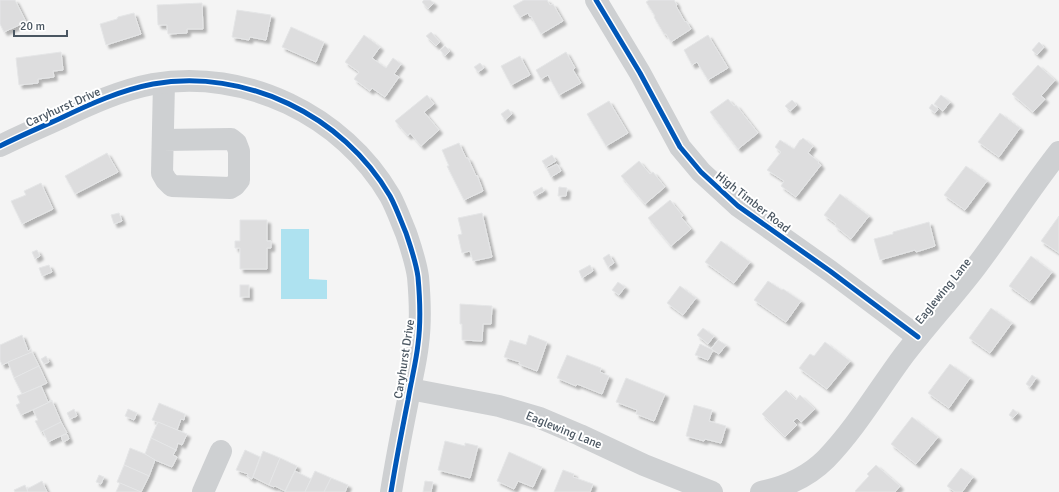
<svg xmlns="http://www.w3.org/2000/svg" width="1059" height="492" font-family="Signika,sans-serif">
<style>
.water{fill:#aee2f0}
.building{fill:#ddddde;stroke:#e5e6e7;filter:url(#shadow)}
.lines{fill:none;stroke-linecap:round;stroke-linejoin:round}
.minor{stroke:#ced0d2;stroke-width:22}
.cycleway-casing{stroke:#fff;stroke-width:8}
.cycleway{stroke:#0057b8;stroke-width:5}
.labels{text-anchor:middle;stroke-width:4;stroke-linejoin:round;paint-order:stroke}
.street-label{font-size:12px;fill:#4a5661;stroke:#fff}
</style>
<defs>
<filter id="shadow"><feDropShadow dx="3.5" dy="3.5" stdDeviation="1" flood-color="#0004"/></filter>
</defs>
<rect width="100%" height="100%" fill="#f4f4f4"/>
<!-- water -->
<path class="water" d="M281 229H309V279L327 280V299H281Z"/>
<!-- building -->
<g class="building">
<path d="M0 0H15L26 22 4 32 0 24Z"/>
<path d="M424 0H430L434 3 428 9 422 2Z"/>
<path d="M524 0H547L550 5 553 4 563 21 541 34 531 16 530 17 528 13 520 17 513 6Z"/>
<path d="M649 0H674L677 5 676 6 685 22 686 21 691 29 671 42 666 34H664L654 17 655 16 646 2Z"/>
<path d="M202 3 203 29H187V33L168 34 167 25H158L157 5Z"/>
<path d="M237 10 271 15 266 40 250 37 249 40 232 37Z"/>
<path d="M134 13 141 34 106 45 100 24 117 19 118 17Z"/>
<path d="M291 27 324 42 316 62 282 47Z"/>
<path d="M431 32 440 42 436 46 426 36Z"/>
<path d="M364 35 380 47 372 58 386 68 393 58 401 64 394 74 399 77 385 97 372 88 370 91 354 79 359 72 345 62Z"/>
<path d="M708 35 728 68 708 80 697 62 692 65 684 50Z"/>
<path d="M1039 42 1044 47 1037 55 1032 50Z"/>
<path d="M445 46 450 51 445 56 440 50Z"/>
<path d="M61 52 63 70 53 71 54 77 38 79V83L19 85 16 58Z"/>
<path d="M566 52 575 68 573 70 581 83 559 95 548 75 541 79 536 70Z"/>
<path d="M520 56 530 75 511 85 501 66Z"/>
<path d="M480 63 484 68 478 72 474 67Z"/>
<path d="M1038 65 1055 80 1041 96 1045 99 1033 112 1012 94Z"/>
<path d="M427 95 434 104 424 112 439 130 421 146 410 133 408 136 395 121Z"/>
<path d="M941 95 950 102 943 111 934 104Z"/>
<path d="M728 99 734 106 736 105 758 133 738 149 710 112Z"/>
<path d="M792 100 797 105 790 111 785 106Z"/>
<path d="M609 101 628 133 606 146 587 114Z"/>
<path d="M932 104 938 109 935 113 929 108Z"/>
<path d="M508 109 512 114 505 120 501 114Z"/>
<path d="M1000 113 1020 128 999 157 978 142Z"/>
<path d="M803 138 813 146 808 153 819 162 818 163 821 165 796 197 781 186 784 181 767 170 781 152 775 147 780 140 794 149 800 140H801Z"/>
<path d="M459 143 466 158H468L476 176 477 175 483 191 464 200 447 166H449L442 150Z"/>
<path d="M107 153 118 172 75 194 65 176Z"/>
<path d="M552 155 556 161 546 167 542 161Z"/>
<path d="M639 161 650 174 653 172 665 187 645 204 621 176Z"/>
<path d="M557 164 561 171 551 177 547 169Z"/>
<path d="M966 166 987 181 965 210 944 195Z"/>
<path d="M41 183 53 209 22 224 11 201 26 195 24 191Z"/>
<path d="M542 187 544 191 535 196 533 192Z"/>
<path d="M559 187 567 188 566 196H558Z"/>
<path d="M840 194 869 216 851 239 835 226 836 224 824 215Z"/>
<path d="M670 200 683 216 681 217 691 229 671 246 648 218Z"/>
<path d="M119 213 122 221 114 224 111 215Z"/>
<path d="M482 213 492 257 473 261 470 251 462 253 458 235 462 234 458 218Z"/>
<path d="M1059 216V253L1041 241Z"/>
<path d="M240 220H267V241H271V248H267V269H240V248H235V241H240Z"/>
<path d="M929 222 935 246 916 252 915 250 880 260 874 239 893 234V232Z"/>
<path d="M721 241 750 262 734 283 705 262Z"/>
<path d="M37 250 40 256 35 259 32 252Z"/>
<path d="M609 254 614 263 608 267 603 258Z"/>
<path d="M1031 256 1052 272 1030 301 1009 286Z"/>
<path d="M49 265 52 272 42 276 39 268Z"/>
<path d="M590 265 593 271 582 278 579 271Z"/>
<path d="M768 281 782 290 783 289 801 301 786 322 754 300Z"/>
<path d="M618 282 625 287 619 295 612 290Z"/>
<rect x="240" y="285" width="9" height="12"/>
<path d="M680 286 696 298 683 315 667 303Z"/>
<path d="M460 304 492 306 491 324H483L482 341 462 340V324H460Z"/>
<path d="M991 308 1012 323 990 353 969 338Z"/>
<path d="M703 328 714 336 708 344 697 335Z"/>
<path d="M22 335 28 351 31 349 32 352 2 365 0 360V345Z"/>
<path d="M529 335 547 342 537 371 519 364 520 362 504 357 510 340 526 345Z"/>
<path d="M718 340 726 345 719 354 711 349Z"/>
<path d="M825 342 850 361 827 389 799 368 810 354 814 356Z"/>
<path d="M700 344 713 350 708 360 695 355Z"/>
<path d="M32 352 39 366 14 378 8 362Z"/>
<path d="M567 355 601 368 600 372 609 376 602 394 577 384 576 386 557 378Z"/>
<path d="M46 356 49 362 44 364 41 359Z"/>
<path d="M950 364 970 378 949 408 928 393Z"/>
<path d="M39 366 47 383 22 394 14 378Z"/>
<path d="M1032 375 1036 378 1030 387 1026 384Z"/>
<path d="M626 378 665 394 654 421 636 414 637 410 616 402Z"/>
<path d="M41 386 48 402 52 400V401L21 415 16 405 20 403 17 396Z"/>
<path d="M786 390 796 400 800 395 815 409 801 422 797 418 793 421 797 425 785 437 762 414Z"/>
<path d="M52 401 61 422 41 432 35 421 38 420 33 410Z"/>
<path d="M159 403 185 414 184 420 181 419 177 430 152 420Z"/>
<path d="M694 405 712 410 709 421 726 426 721 443 705 439 704 441 686 436Z"/>
<path d="M74 409 77 416 70 419 67 413Z"/>
<path d="M128 409 137 413 134 420 125 416Z"/>
<path d="M1013 409 1018 413 1013 418 1009 415Z"/>
<path d="M912 417 938 437 916 464 891 444Z"/>
<path d="M61 422 67 433 48 442 43 431Z"/>
<path d="M158 422 187 434 182 445 178 443 176 450 151 438Z"/>
<path d="M67 434 69 439 63 442 61 436Z"/>
<path d="M151 438 176 450 173 455 177 457 172 467 155 460 145 454Z"/>
<path d="M445 441 465 446V443L478 446 470 478 438 470Z"/>
<path d="M130 448 145 454 155 460 149 476 124 465Z"/>
<path d="M245 450 260 457 252 479 247 476 248 474 236 470Z"/>
<path d="M263 451 280 458 269 485 253 477Z"/>
<path d="M509 452 542 467 533 487 518 481 514 489 497 481Z"/>
<path d="M280 458 297 466 285 491 275 486 274 487 269 485Z"/>
<path d="M124 465 149 476 141 492 117 482Z"/>
<path d="M876 465 900 486 895 492H856L855 491 869 476 867 474Z"/>
<path d="M961 468 973 477 962 492H955L947 486Z"/>
<path d="M563 470 574 474 573 477 593 484 590 492H554Z"/>
<path d="M295 471 311 479 305 492H285Z"/>
<path d="M315 471 331 478 324 492H305Z"/>
<path d="M99 475 104 477 101 484 96 482Z"/>
<path d="M331 478 348 485 345 492H324Z"/>
<path d="M42 481 47 492H28L27 489Z"/>
<path d="M425 481 433 482 431 492H423Z"/>
<path d="M120 483 141 492H116Z"/>
<path d="M25 485 28 492H15L14 490Z"/>
</g>
<g class="lines">
<!-- minor -->
<g class="minor">
<path d="M596 0 640 73 680 147 701 172 738 206 830 271 918 337"/>
<path d="M163 140 231 139 236 143 239 151V180L235 185 230 188 172 186 166 180 162 173 164 83"/>
<path d="M0 146C20 136 41 127 61 118 90 104 121 90 153 84 245 68 343 115 390 196 396 207 401 221 406 233 411 248 416 262 418 277 420 299 421 322 418 344 416 363 411 381 408 400 402 430 396 461 391 492"/>
<path d="M410 389 499 406 540 418 580 435 644 465 712 492"/>
<path d="M203 492 221 451"/>
<path d="M761 492C785 487 808 477 826 459 856 428 878 390 904 355 927 325 952 298 975 268 1004 230 1029 190 1059 152"/>
</g>
<defs>
<g id="cycleway">
<path d="M596 0 640 73 680 147 701 172 738 206 830 271 918 337"/>
<path d="M0 146C20 136 41 127 61 118 90 104 121 90 153 84 245 68 343 115 390 196 396 207 401 221 406 233 411 248 416 262 418 277 420 299 421 322 418 344 416 363 411 381 408 400 402 430 396 461 391 492"/>
</g>
</defs>
<!-- cycleway casing -->
<use href="#cycleway" class="cycleway-casing"/>
<!-- cycleway -->
<use href="#cycleway" class="cycleway"/>
</g>
<g class="labels">
<!-- street labels -->
<g class="street-label">
<text transform="translate(63 107) rotate(-24)" y="4">Caryhurst Drive</text>
<text transform="translate(753 202) rotate(38)" y="4">High Timber Road</text>
<text transform="translate(943 291) rotate(-51)" y="4">Eaglewing Lane</text>
<text transform="translate(404 359) rotate(-81)" y="4">Caryhurst Drive</text>
<text transform="translate(564 430) rotate(22)" y="4">Eaglewing Lane</text>
</g>
</g>
<!-- scale -->
<path d="M14 30v6h53v-6" fill="none" stroke="#4a5661" stroke-width="2"/>
<text x="20" y="30" font-size="12" fill="#4a5661" stroke="#ffffff" stroke-width="3" paint-order="stroke">20 m</text>
</svg>
